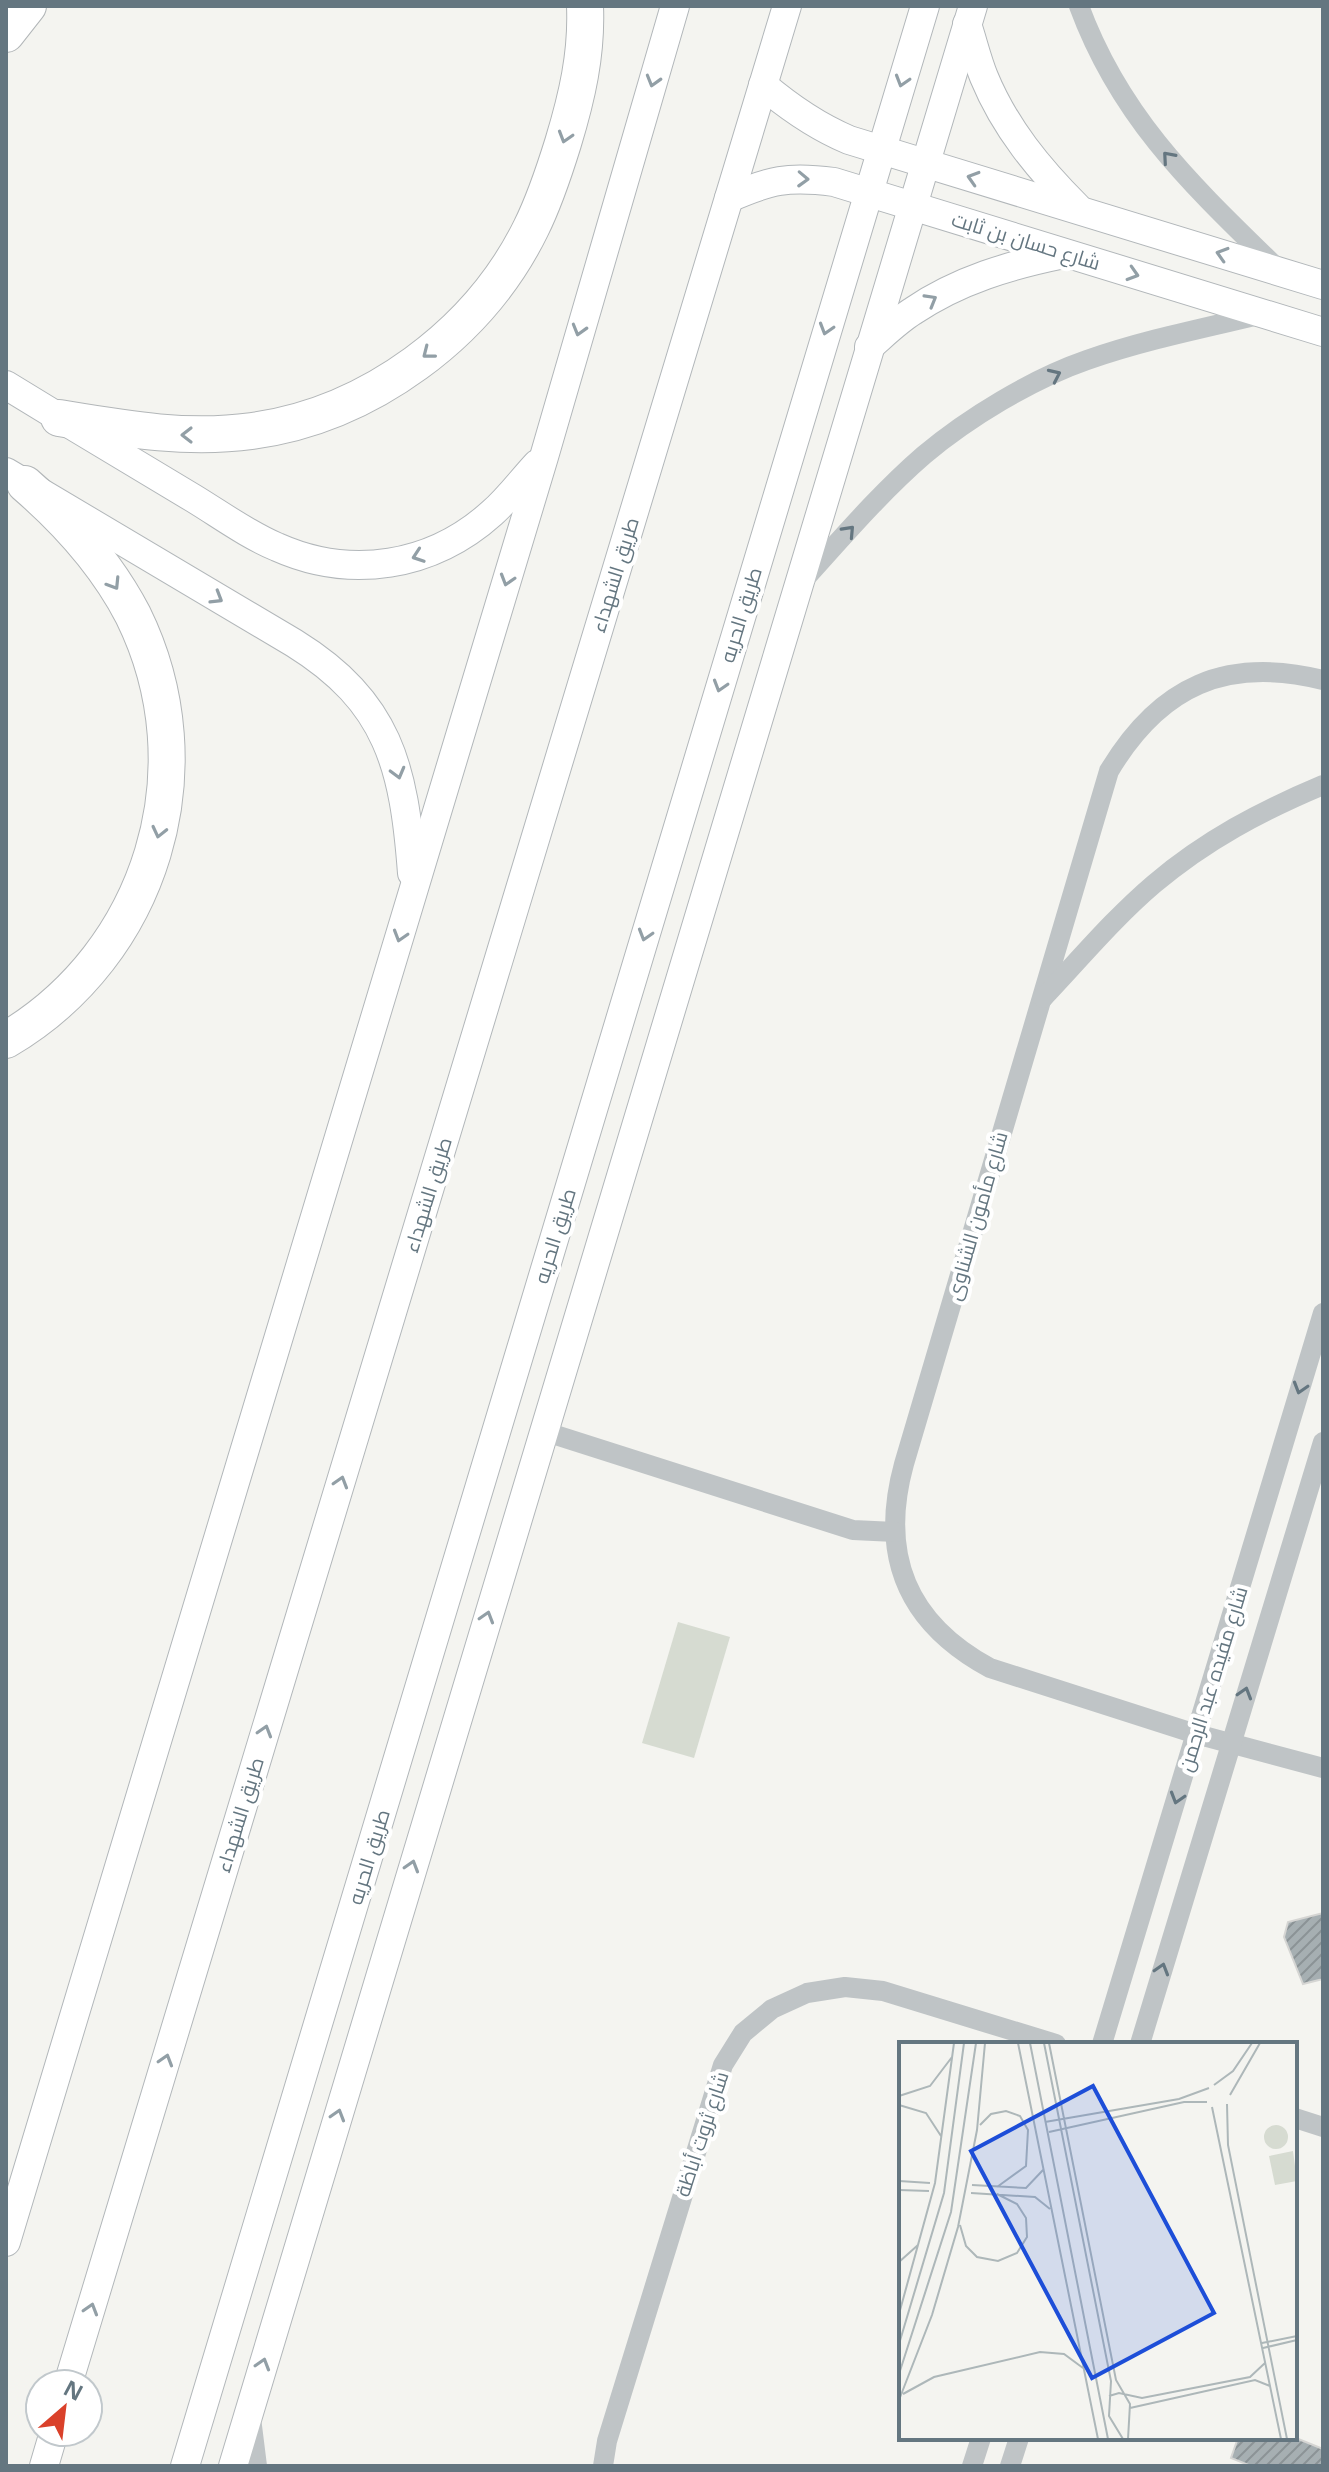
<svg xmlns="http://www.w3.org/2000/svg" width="1329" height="2472" font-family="'Open Sans',Cairo,sans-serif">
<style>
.green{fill:#d6dbd1}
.building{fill:url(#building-hatch);stroke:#d5d5d3;stroke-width:2}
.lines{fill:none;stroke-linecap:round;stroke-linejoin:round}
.secondary-casing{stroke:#b2b7ba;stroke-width:30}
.highway-casing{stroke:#b2b6b8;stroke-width:38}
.street{stroke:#bfc4c6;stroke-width:20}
.secondary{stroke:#fff;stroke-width:28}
.highway{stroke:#fff;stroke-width:36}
.oneway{stroke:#929fa6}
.oneway2{stroke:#647680}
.labels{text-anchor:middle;stroke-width:8;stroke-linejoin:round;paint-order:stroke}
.street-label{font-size:20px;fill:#647680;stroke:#fff}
.inset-road{fill:none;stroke:#adb7b9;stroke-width:2}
.view{fill:#1d4ed8;fill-opacity:0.15;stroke:#1d4ed8;stroke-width:4}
.inset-edge{fill:none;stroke:#647680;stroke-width:4}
</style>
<defs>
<pattern id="building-hatch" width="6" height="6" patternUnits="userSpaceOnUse" patternTransform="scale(2)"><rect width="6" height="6" fill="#a6afb2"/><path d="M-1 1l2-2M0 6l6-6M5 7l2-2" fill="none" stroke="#8b9396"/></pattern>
</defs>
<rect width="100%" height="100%" fill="#f4f4f0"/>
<!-- green -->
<path class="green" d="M678 1622 730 1637 694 1758 642 1743Z"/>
<!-- building -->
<g class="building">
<path d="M1323 1913V1979L1303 1984 1284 1937 1288 1922Z"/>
<path d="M1238 2438H1296L1323 2449V2466H1251L1231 2458Z"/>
</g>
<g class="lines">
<defs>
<g id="secondary">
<path d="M967 24C973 42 977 60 984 77 1005 128 1039 169 1077 207"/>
<path d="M763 85C790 108 816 126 849 140L1323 285"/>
<path d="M729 198C770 180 788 176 834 182L1323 332"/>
<path d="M869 347C883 335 897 321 913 311 959 280 1010 265 1064 254"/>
<path d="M6 385C68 423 131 461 193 498 221 515 248 535 277 547 351 580 432 567 492 513 509 498 522 480 537 464"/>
<path d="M6 472 294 643C389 702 404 767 412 873"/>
<path d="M6 2242 544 457 675 6"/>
<path d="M68 2384 787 6"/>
<path d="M44 2466 54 2432"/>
<path d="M185 2466 925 6"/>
<path d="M233 2466 973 6"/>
</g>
<g id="highway">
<path d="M6 34 28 6"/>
<path d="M59 418C125 429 186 440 252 431 369 415 479 334 531 228 545 200 554 172 563 143 577 97 587 54 585 6"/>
<path d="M6 1040C152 954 209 769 133 615 106 563 69 522 25 484"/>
</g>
</defs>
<!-- secondary casing -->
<use href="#secondary" class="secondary-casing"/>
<!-- highway casing -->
<use href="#highway" class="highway-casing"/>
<!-- street -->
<g class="street">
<path d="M1079 6C1121 120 1194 187 1279 270"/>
<path d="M802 582C841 539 880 493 924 455 968 418 1032 379 1087 360 1144 340 1204 328 1263 314"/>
<path d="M1323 680C1226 656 1160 686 1109 771L904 1464C879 1555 907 1623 990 1668L1196 1734 1323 1768"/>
<path d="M1043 998C1079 960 1114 918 1154 884 1206 840 1261 811 1323 785"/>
<path d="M543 1431 853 1530 895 1532"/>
<path d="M1102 2044 1323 1313"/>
<path d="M1140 2044 1323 1442"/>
<path d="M1295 2118 1323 2127"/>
<path d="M251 2418 257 2466"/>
<path d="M603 2466 607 2441 723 2065 743 2033 772 2009 807 1993 845 1987 883 1991 1056 2044"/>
<path d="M972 2466 981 2438"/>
<path d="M1010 2466 1019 2438"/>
</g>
<!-- secondary -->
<use href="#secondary" class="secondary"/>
<!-- highway -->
<use href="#highway" class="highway"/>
</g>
<!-- one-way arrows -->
<defs><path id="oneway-chevron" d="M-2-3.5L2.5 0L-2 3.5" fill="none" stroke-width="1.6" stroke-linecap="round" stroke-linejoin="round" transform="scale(2)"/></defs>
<g class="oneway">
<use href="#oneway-chevron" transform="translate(653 81) rotate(106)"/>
<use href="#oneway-chevron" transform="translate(902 81) rotate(107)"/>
<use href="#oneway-chevron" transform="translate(565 137) rotate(107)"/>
<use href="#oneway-chevron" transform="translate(973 178) rotate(-163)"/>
<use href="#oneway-chevron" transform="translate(803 179) rotate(2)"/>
<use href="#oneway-chevron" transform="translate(1222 254) rotate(-163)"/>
<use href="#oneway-chevron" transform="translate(1133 274) rotate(17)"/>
<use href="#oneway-chevron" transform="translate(931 300) rotate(-30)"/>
<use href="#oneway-chevron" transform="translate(826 329) rotate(107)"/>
<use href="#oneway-chevron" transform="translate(579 330) rotate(106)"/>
<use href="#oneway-chevron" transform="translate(428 353) rotate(142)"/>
<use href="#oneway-chevron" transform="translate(187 435) rotate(180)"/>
<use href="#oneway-chevron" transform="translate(418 556) rotate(161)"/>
<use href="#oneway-chevron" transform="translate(507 580) rotate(107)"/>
<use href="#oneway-chevron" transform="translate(114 584) rotate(58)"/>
<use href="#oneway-chevron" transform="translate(217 598) rotate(31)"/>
<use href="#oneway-chevron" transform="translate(720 686) rotate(107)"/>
<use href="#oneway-chevron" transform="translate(398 773) rotate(75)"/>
<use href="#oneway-chevron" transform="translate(159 832) rotate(103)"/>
<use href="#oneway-chevron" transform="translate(645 935) rotate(107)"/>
<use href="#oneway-chevron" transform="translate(400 936) rotate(107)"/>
<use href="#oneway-chevron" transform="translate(341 1482) rotate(-73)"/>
<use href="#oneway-chevron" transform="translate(487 1617) rotate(-73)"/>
<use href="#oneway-chevron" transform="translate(265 1731) rotate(-73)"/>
<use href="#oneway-chevron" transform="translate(412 1866) rotate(-73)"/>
<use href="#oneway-chevron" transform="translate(166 2060) rotate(-73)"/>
<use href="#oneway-chevron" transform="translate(338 2115) rotate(-73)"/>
<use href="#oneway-chevron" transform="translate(91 2309) rotate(-73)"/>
<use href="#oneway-chevron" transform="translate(263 2364) rotate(-73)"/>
</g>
<g class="oneway2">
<use href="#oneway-chevron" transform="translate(1168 157) rotate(-131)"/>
<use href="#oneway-chevron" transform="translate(1055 375) rotate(-25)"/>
<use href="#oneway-chevron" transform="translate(849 531) rotate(-47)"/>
<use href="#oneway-chevron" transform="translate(1300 1388) rotate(107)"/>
<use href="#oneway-chevron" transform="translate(1245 1693) rotate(-73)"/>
<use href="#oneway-chevron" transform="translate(1177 1798) rotate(107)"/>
<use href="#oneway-chevron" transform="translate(1162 1969) rotate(-73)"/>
</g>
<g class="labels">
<!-- street labels -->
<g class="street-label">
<text transform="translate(1026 241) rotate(17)" y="7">شارع حسان بن ثابت</text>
<text transform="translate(615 575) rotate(-73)" y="7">طريق الشهداء</text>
<text transform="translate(741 615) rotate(-73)" y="7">طريق الحريه</text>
<text transform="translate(428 1195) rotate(-73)" y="7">طريق الشهداء</text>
<text transform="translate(977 1216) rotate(-74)" y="7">شارع مأمون الشناوى</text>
<text transform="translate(555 1236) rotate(-73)" y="7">طريق الحريه</text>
<text transform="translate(1213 1679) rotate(-73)" y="7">شارع مفيده عبد الرحمن</text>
<text transform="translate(240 1815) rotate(-73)" y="7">طريق الشهداء</text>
<text transform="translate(369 1857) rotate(-73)" y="7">طريق الحريه</text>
<text transform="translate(702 2134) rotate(-72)" y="7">شارع ثروت أباظة</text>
</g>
</g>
<!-- overview -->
<g transform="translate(899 2042)">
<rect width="398" height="398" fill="#f4f4f0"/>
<path d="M365 95a12 12 0 1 1 24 0a12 12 0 1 1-24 0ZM394 109 398 139 376 143 370 114Z" fill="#d6dbd1"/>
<path class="inset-road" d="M119 1 199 397M131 1 209 397M145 1 212 339 210 374 224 397M150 1 217 338 231 362 229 397M315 43 334 29 353 1M331 53 361 1M0 54 31 44 53 15M328 62 329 103 388 397M0 63 27 71 42 94M313 65 382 397M146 80 280 57 310 46M81 83 92 72 107 69 121 74 129 88 127 124 98 145M150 90 285 60H308M0 139 31 141M73 143 127 146 144 128M0 148 30 149M72 151 136 155 151 167M61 183 67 204 78 215 99 219 118 211 128 195 127 176 118 162 98 152M0 220 19 203M0 272 36 141 55 1M363 301 398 294M0 302 45 151 65 1M364 306 398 298M0 332 52 170 77 1M4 352 35 335 141 310 165 312 184 326M210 354 220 351 243 356 351 335 366 321M0 358 33 273 59 185 78 88 86 1M231 366 356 338 371 344"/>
<path class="view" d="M194 44 315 271 193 336 72 109Z"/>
<rect width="398" height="398" class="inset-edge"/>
</g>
<!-- border -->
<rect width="1329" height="2472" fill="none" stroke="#647680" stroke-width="16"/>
<!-- north arrow -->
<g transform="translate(64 2408) rotate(28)"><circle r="38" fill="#ffffff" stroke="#c1c8cc" stroke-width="2"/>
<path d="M0-6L14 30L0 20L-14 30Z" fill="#da412a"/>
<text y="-12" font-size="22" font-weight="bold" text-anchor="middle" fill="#647680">N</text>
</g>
</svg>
